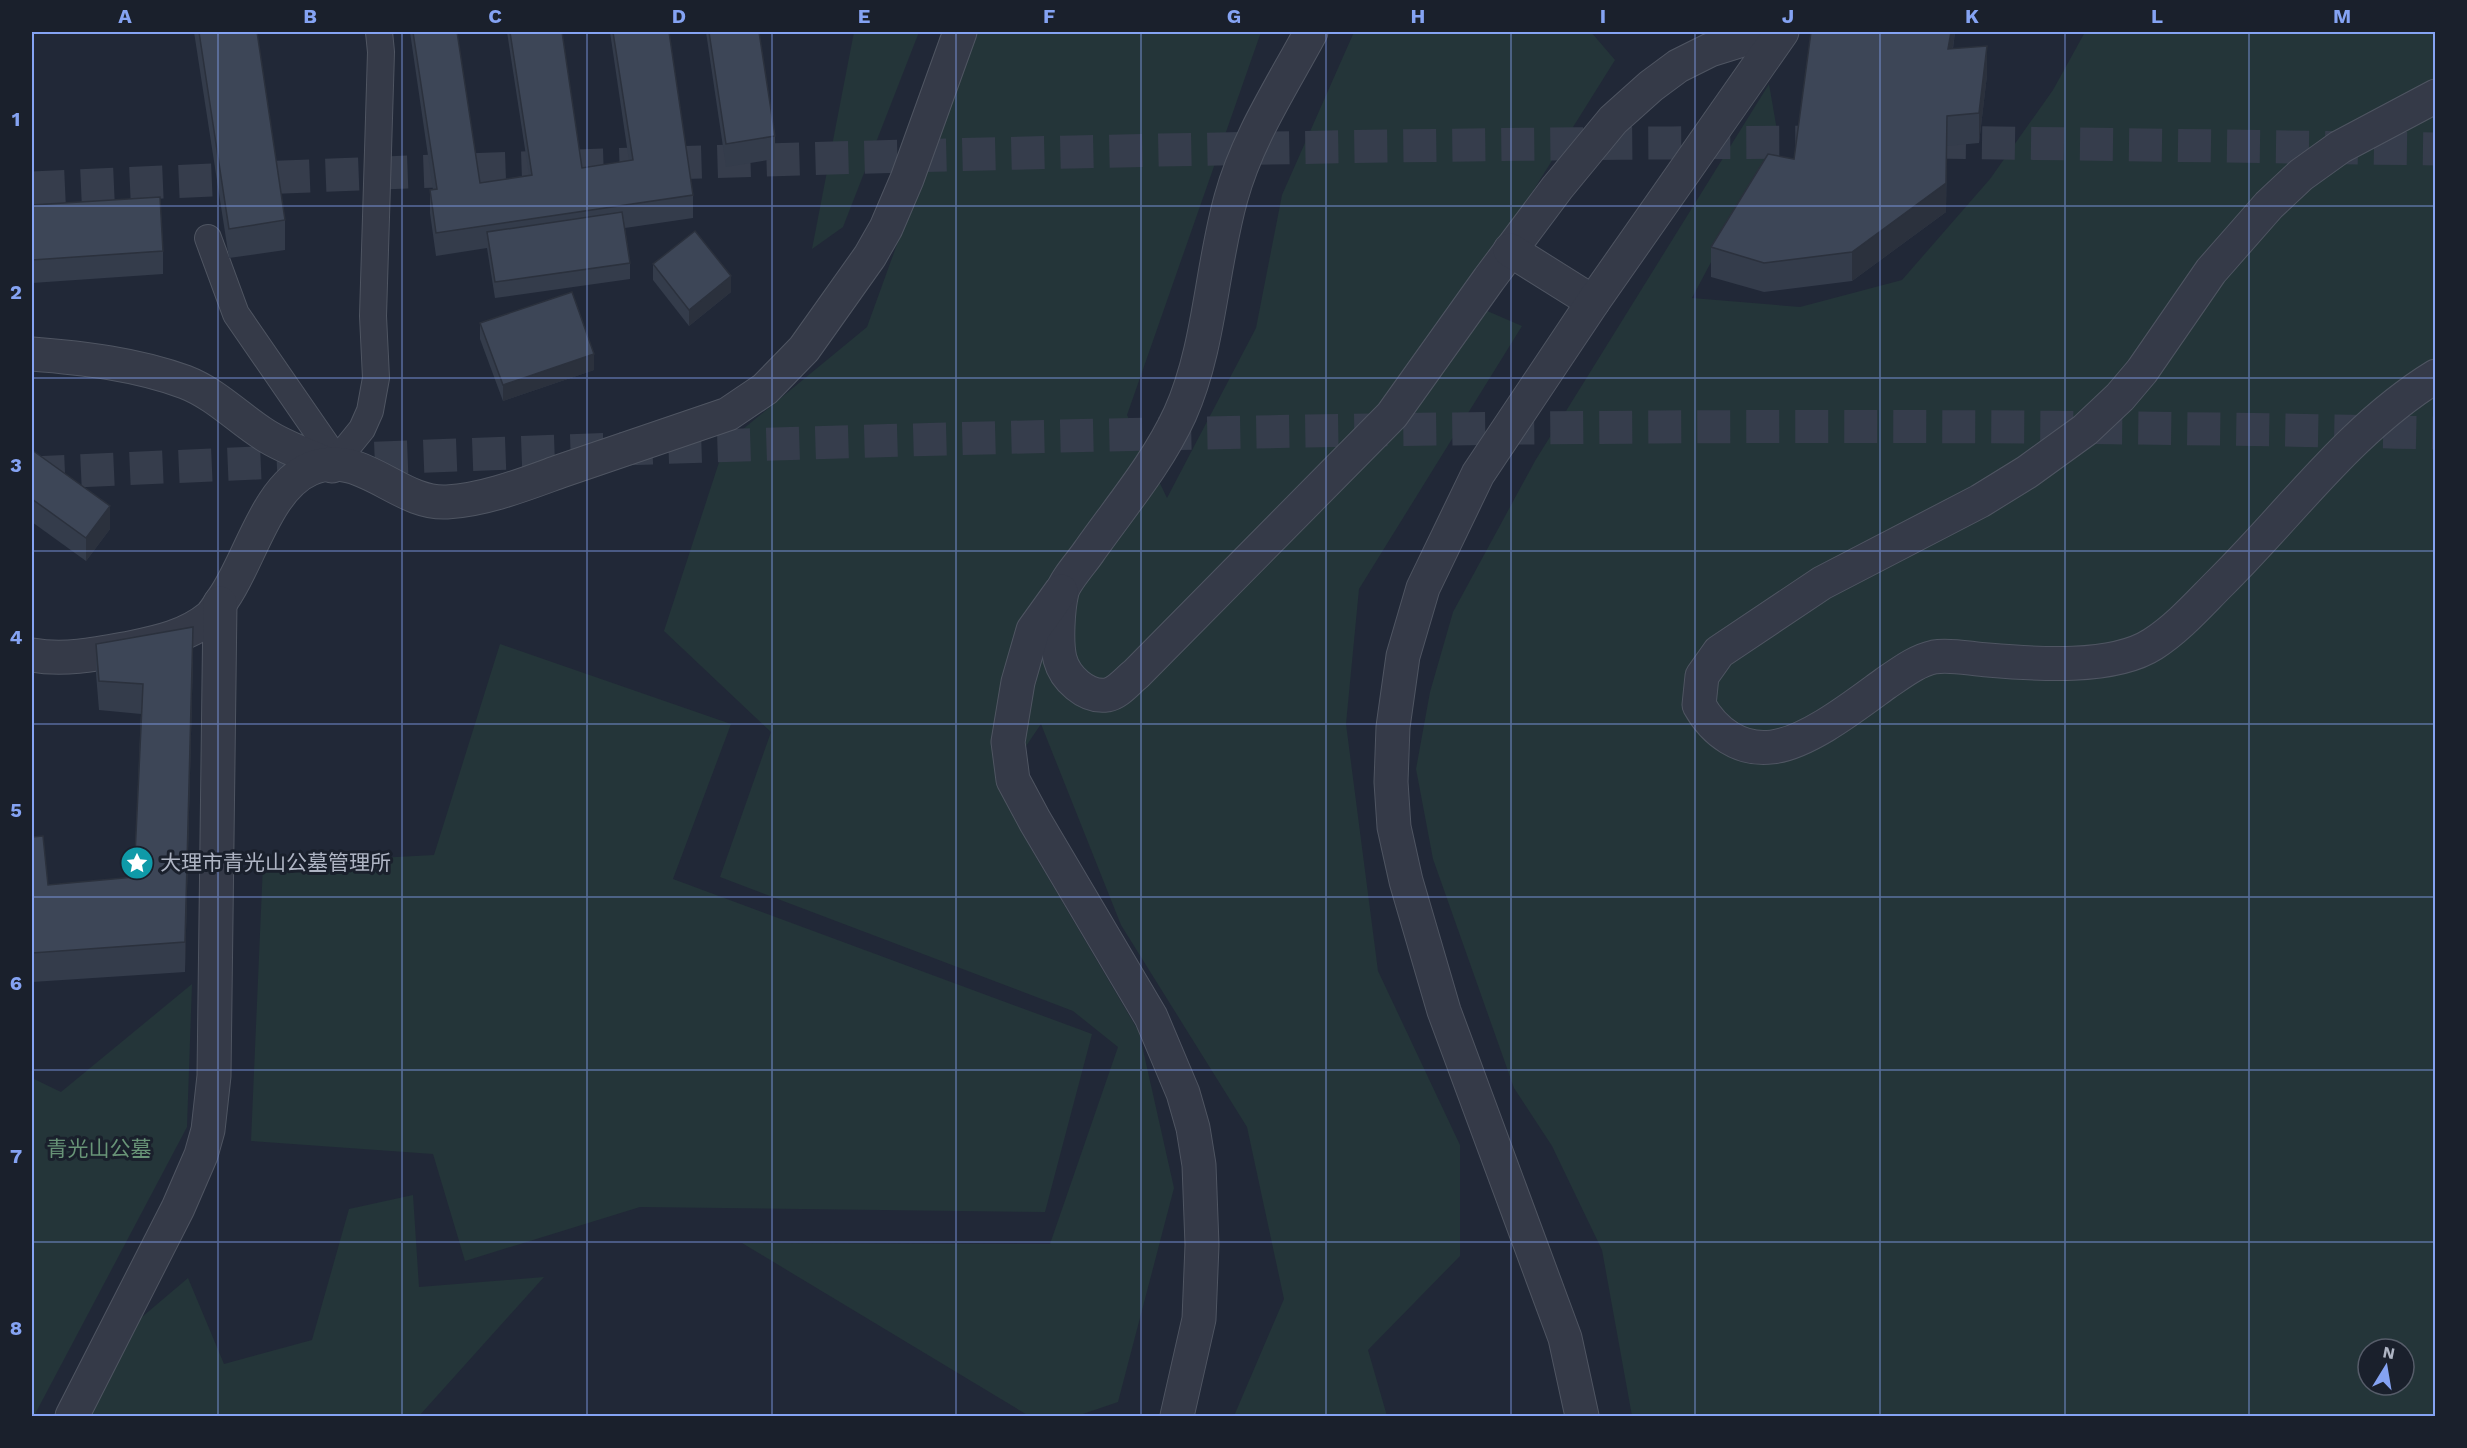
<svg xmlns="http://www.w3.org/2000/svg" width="2467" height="1448" font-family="'Work Sans','Noto Sans SC',sans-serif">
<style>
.green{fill:#243539;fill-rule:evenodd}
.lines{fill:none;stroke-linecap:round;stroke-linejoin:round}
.primary-tunnel{stroke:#363d4c;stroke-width:33;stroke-dasharray:33 16;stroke-linecap:butt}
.lane-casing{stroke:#4f5562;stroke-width:28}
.street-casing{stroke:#4f5562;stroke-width:35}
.lane{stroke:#353a48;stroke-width:26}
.street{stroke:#353a48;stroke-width:33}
.wall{fill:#343c4b}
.shaded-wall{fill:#2b313d}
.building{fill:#3d4657;stroke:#2b313d;stroke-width:1.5}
.grid{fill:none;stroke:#85a3f3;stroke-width:1.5;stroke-opacity:0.55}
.labels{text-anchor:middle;stroke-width:6;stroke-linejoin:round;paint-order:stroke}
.poi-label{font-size:21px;fill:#afb5c4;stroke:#1a202c;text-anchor:start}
.park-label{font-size:21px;fill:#689477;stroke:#1a202c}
.neatline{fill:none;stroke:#85a3f3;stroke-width:2}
.grid-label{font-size:20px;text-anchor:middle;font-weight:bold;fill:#85a3f3}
</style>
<rect width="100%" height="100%" fill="#212837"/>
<!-- green -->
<g class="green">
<path d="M854 32H919L843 227 812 249Z"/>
<path d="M974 32H1261L1127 415 1167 498 1256 328 1282 195 1354 32H1591L1615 60 1464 301 1522 326 1359 589 1346 724 1378 971 1460 1145V1256L1368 1350 1387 1416H1234L1284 1299 1247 1127 1121 925 1041 724 999 786 1033 852 1139 1032 1174 1188 1118 1402 1077 1416H1029L742 1243 1050 1244 1118 1047 1073 1011 720 877 771 732 664 631 725 444 867 327Z"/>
<path d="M2085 32H2435V1416H1632L1602 1250 1552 1146 1514 1088 1433 859 1416 769 1430 692 1453 612 1535 461 1769 84 1778 136 1692 298 1800 307 1902 280 1990 179 2053 90ZM2368 1349H2404V1385H2368Z"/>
<path d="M500 644 731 724 673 879 1092 1034 1045 1212 640 1207 465 1261 433 1154 251 1141 263 864 434 855Z"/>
<path d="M192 984 187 1127 34 1416H32V1078L61 1092Z"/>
<path d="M413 1195 419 1287 544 1277 419 1416H77L116 1339 188 1278 224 1364 312 1340 349 1209Z"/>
</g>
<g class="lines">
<!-- primary-tunnel -->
<g class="primary-tunnel">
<path d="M1933 142 2436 149"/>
<path d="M32 188C634 160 1237 144 1840 142"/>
<path d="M32 473C832 436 1634 415 2436 433"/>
</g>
<defs>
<g id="lane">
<path d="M208 238 236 314 327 446 332 466"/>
<path d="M332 466 362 429 370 411 376 378 373 316 381 52 379 32"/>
</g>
<g id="street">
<path d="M1311 32C1282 86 1247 139 1231 198 1211 269 1210 347 1180 414 1157 464 1121 506 1090 550 1083 561 1065 580 1062 592 1058 609 1056 642 1060 659 1065 678 1086 698 1107 695 1118 693 1127 681 1136 674L1392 415 1489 279 1557 188 1613 120 1651 86 1678 66 1710 50 1768 32"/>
<path d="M2436 96 2340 147 2301 175 2269 205 2211 271 2142 371 2120 397 2085 430 2027 472 1980 501 1822 583 1719 652 1702 676 1699 705C1714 732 1740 751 1772 747 1808 743 1857 704 1886 683 1901 673 1916 661 1934 657 1950 654 1971 659 1988 660 2035 664 2113 670 2153 644 2178 628 2199 604 2220 583 2291 513 2350 429 2436 376"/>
<path d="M1510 250 1593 302"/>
<path d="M32 354C83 358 136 364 185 382 216 394 238 418 265 435 285 448 310 456 332 466"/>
<path d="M1061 591 1033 630 1018 682 1008 742 1013 780 1035 821 1151 1017 1183 1093 1193 1128 1199 1165 1202 1245 1199 1319 1177 1416"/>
<path d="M32 655C65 661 98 654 130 648 159 642 187 636 210 617 215 612 219 605 223 599 250 561 266 488 310 469 361 447 398 505 447 502 485 500 525 484 561 471 616 452 672 433 728 414L765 389 804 349 870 256 886 228 907 179 960 32"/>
<path d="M72 1416 178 1208 201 1155 208 1130 214 1076 220 603"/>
<path d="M1582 1416 1565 1338 1444 1011 1406 881 1394 827 1391 782 1393 727 1403 656 1423 588 1478 474 1593 302 1782 32"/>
</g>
</defs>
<!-- lane casing -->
<use href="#lane" class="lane-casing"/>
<!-- street casing -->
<use href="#street" class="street-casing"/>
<!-- lane -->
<use href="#lane" class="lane"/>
<!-- street -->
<use href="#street" class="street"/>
</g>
<!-- wall -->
<g class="wall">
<path d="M194 32H257L285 220V250L229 258Z"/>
<path d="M410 32H457L480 183 529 175 507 32H562L582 168 629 161 610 32H669L693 195V218L625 228 630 263V279L495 298 487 248 436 256 430 213V190H433Z"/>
<path d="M706 32H759L775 136V159L726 167Z"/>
<path d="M1955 32 1953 49 1987 75 1979 143 1947 146 1946 212 1852 281 1764 292 1711 277V247L1794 159Z"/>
<path d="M32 205 163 251V274L32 283Z"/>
<path d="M653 264 731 292 689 326 653 280Z"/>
<path d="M480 323 594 370 503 401 480 339Z"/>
<path d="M32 450 110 529 86 561 32 522Z"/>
<path d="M96 644 193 656 185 972 32 982V837L48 885 134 877 141 714 99 710 96 674Z"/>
</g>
<!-- shaded-wall -->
<g class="shaded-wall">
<path d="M1951 32H1955L1948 79V49Z"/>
<path d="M1987 46V75L1979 143V113Z"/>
<path d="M1947 116 1946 212 1852 281V252Z"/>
<path d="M731 276V292L689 326V310Z"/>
<path d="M594 354V370L503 401V385Z"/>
<path d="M110 506V529L86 561V538Z"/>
<path d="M193 627V656L185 972V942Z"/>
</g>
<!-- building -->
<g class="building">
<path d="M199 32H257L285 220 229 229Z"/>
<path d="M413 32H457L480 183 532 175 510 32H562L582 168 633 160 613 32H669L693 195 436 233 430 190 437 189Z"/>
<path d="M709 32H759L775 136 726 144Z"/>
<path d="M1811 32H1951L1948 49 1987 46 1979 113 1947 116 1946 183 1852 252 1764 263 1711 247 1768 154 1794 159Z"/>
<path d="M160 197 163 251 32 260V205Z"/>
<path d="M622 212 630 263 495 282 487 232Z"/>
<path d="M695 231 731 276 689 310 653 264Z"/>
<path d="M572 292 594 354 503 385 480 323Z"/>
<path d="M32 450 110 506 86 538 32 499Z"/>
<path d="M193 627 185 942 32 953V837L43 836 48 885 134 877 143 684 99 681 96 644Z"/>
</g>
<!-- grid -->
<path class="grid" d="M218 32V1416M402 32V1416M587 32V1416M772 32V1416M956 32V1416M1141 32V1416M1326 32V1416M1511 32V1416M1695 32V1416M1880 32V1416M2065 32V1416M2249 32V1416M32 206H2436M32 378H2436M32 551H2436M32 724H2436M32 897H2436M32 1070H2436M32 1242H2436"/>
<!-- icons -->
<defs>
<symbol id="sight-disc" viewBox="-11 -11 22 22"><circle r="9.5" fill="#0f9aa8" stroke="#1a202c"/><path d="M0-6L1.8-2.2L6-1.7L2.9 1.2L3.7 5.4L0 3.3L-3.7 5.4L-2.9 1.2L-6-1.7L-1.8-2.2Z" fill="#fff"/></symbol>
</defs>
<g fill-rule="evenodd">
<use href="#sight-disc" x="118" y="844" width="38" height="38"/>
</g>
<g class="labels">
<!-- poi labels -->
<g class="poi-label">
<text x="160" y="870">大理市青光山公墓管理所</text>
</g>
<!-- park labels -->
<g class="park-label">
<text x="99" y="1156">青光山公墓</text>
</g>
</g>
<!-- border -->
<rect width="2467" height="1448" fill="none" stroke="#1a202c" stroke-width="66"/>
<!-- north arrow -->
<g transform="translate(2386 1367) rotate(11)"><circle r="28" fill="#1a202c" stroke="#565c69" stroke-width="1.5"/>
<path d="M0-4.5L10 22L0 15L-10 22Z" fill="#85a3f3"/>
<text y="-9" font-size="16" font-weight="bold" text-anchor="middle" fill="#afb5c4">N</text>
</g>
<rect x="33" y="33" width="2401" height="1382" class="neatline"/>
<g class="grid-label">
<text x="125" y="23">A</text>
<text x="310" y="23">B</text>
<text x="495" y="23">C</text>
<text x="679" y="23">D</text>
<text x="864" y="23">E</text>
<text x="1049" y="23">F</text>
<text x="1234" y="23">G</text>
<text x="1418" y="23">H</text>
<text x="1603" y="23">I</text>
<text x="1788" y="23">J</text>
<text x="1972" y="23">K</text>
<text x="2157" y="23">L</text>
<text x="2342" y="23">M</text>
<text x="16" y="126">1</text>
<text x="16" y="299">2</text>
<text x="16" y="472">3</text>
<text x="16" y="644">4</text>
<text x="16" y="817">5</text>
<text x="16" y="990">6</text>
<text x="16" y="1163">7</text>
<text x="16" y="1335">8</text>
</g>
</svg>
